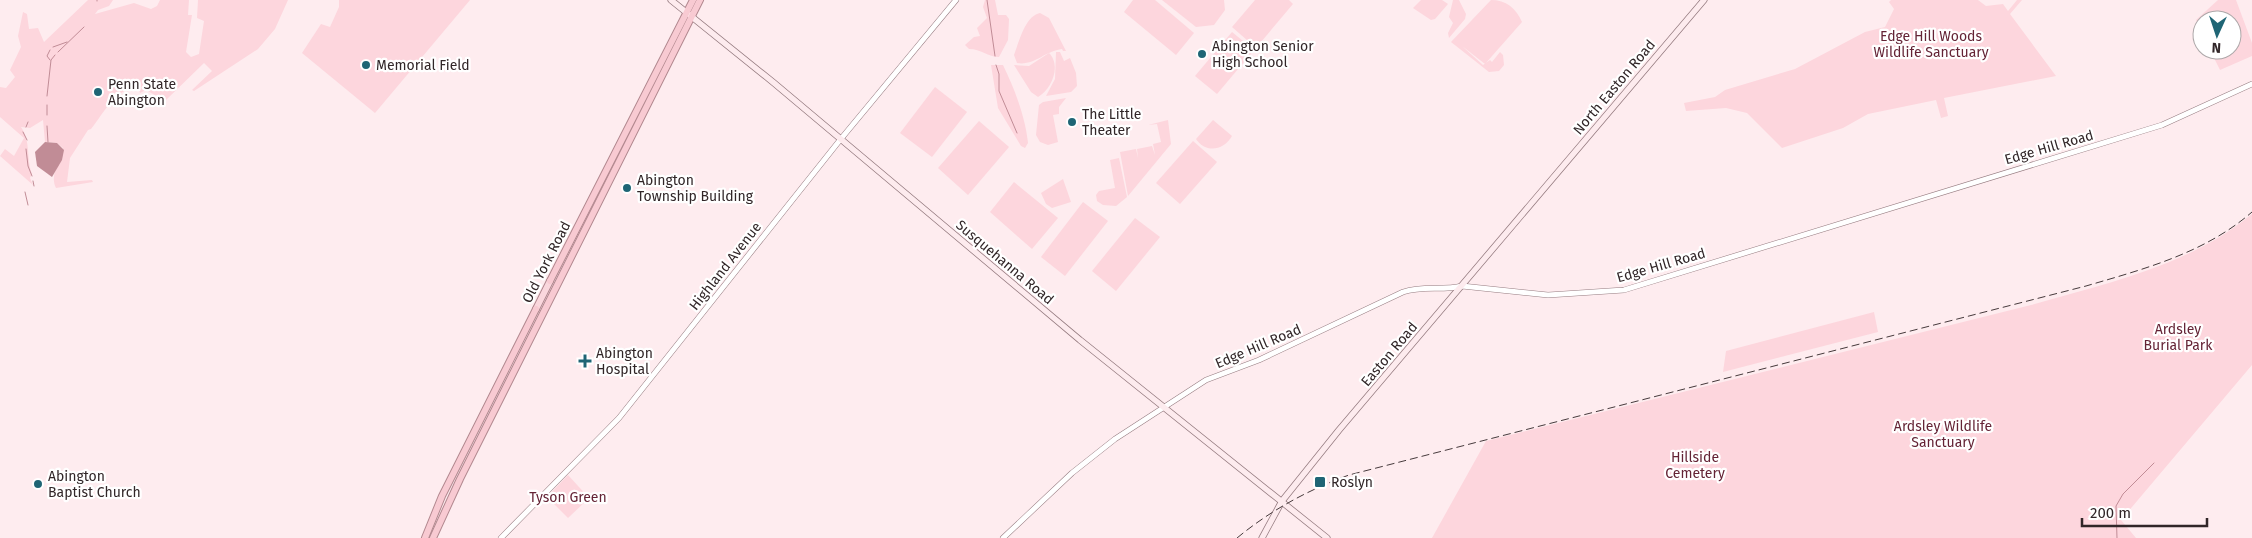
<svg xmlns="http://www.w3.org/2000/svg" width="2252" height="538" font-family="'Fira Sans',sans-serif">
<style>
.green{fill:#fdd6dd}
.water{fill:#c18c96}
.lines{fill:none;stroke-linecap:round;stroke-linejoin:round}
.stream{stroke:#c18c96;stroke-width:1}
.tertiary-casing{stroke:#967c81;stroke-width:6}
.secondary-casing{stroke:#967c81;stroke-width:7}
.primary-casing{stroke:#b2888f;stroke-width:8}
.trunk-casing{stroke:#b2888f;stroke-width:8}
.tertiary{stroke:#fff;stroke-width:5}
.secondary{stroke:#fdebee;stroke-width:5.5}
.primary{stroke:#fad7dd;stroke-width:6}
.trunk{stroke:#f8cad2;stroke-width:6}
.rail{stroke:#463a3c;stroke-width:1;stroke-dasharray:8 4;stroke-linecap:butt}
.poi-dot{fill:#1f6575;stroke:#fff;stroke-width:2}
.labels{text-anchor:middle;stroke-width:4.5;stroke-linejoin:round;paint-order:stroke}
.park-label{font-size:14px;fill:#642335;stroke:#fff}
.poi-label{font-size:14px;fill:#312628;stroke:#fff;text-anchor:start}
.street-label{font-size:14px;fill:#312628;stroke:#fff}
</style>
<rect width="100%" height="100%" fill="#feecef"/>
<!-- green -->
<g class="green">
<path d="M88 0H113L109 6 98 10 95 14 134 3 151 9 157 6 160 0H189L188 15H192L186 52 191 57 199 54 204 21 197 18 198 0H288L275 29 258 49 194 91 192 90 212 71 204 63 165 101 146 90 140 93 138 86C114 90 104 113 91 129L88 130 70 158 67 182 92 180 93 182 56 188C49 174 61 162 63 148L57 143 45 142 43 120 30 128 21 127C31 141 26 158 32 174L30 178 33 185 0 156 5 149 14 156 24 138 0 117V87L6 88 15 77 10 70 21 47 18 36 23 12 27 14 29 29 38 28 44 42Z"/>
<path d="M339 0H470L375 113 302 53 321 24 330 27 339 7Z"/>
<path d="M985 0H995L998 15H1006L1009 19 1008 40 999 57C988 57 981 49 969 49L965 45 974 37 980 36 977 28 987 18 983 7Z"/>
<path d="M1133 0H1155L1194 33 1176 55 1124 12Z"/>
<path d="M1162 0H1224L1225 10 1214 25 1196 27Z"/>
<path d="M1255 0H1289L1293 4 1256 48 1232 27Z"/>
<path d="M1421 0H1442L1448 4 1435 19 1431 20 1413 8Z"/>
<path d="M1453 0H1459L1466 14 1465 19 1449 38 1448 33 1453 23 1449 17Z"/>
<path d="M1491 0C1506 0 1516 8 1522 22L1485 64 1462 46 1483 65 1490 60 1492 62 1500 52 1503 55 1504 65 1499 71 1489 72 1451 42Z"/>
<path d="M1891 0H1978L1986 6 2003 4 2008 11 2017 0H2022L2010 14 2056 76 1944 98 1948 116 1941 118 1936 100 1868 114 1843 128 1782 148 1747 113 1726 108 1686 111 1684 103 1715 97 1725 90 1795 69 1865 32 1885 27 1894 9 1889 2Z"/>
<path d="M2218 0H2236L2252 43V56L2220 70 2210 50H2232V20H2202V33L2196 20Z"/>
<path d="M1040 13 1049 18 1066 51H1063L1062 49C1045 51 1034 66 1017 63L1014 55C1019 42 1025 16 1040 13Z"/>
<path d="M1232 32 1254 50 1217 94 1195 76Z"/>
<path d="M1056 52H1060L1064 61 1070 58 1076 73 1077 86 1071 92 1046 96 1055 79Z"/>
<path d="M1049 53C1062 66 1051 90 1038 97L1031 92 1014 65 1029 66Z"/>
<path d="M991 65H1003C1014 88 1025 115 1028 143L1025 148 1021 146 998 108Z"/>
<path d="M935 87 967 112 932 157 900 133Z"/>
<path d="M1066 98 1059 107V114L1053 115 1058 142 1048 145 1040 142 1036 135 1039 105 1043 102Z"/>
<path d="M1168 120 1171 144 1128 196 1120 152 1136 149 1138 158 1137 149 1152 146 1155 155 1153 144 1161 142 1157 124 1148 125Z"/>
<path d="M1213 120 1232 136C1224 150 1206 154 1196 139Z"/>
<path d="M979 121 1009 147 968 195 938 168Z"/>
<path d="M1193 141 1217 162 1180 204 1156 183Z"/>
<path d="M1119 158 1127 197 1116 206 1103 205 1097 201 1096 195 1099 191 1115 188 1110 160Z"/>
<path d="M1063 179 1071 202 1052 208 1046 204 1041 193Z"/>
<path d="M1014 182 1058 218 1032 249 990 212Z"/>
<path d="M1083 202 1108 221 1065 276 1041 257Z"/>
<path d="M2252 214V365L2121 520 2136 538H1432L1486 441 2031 305C2107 283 2189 266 2252 214Z"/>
<path d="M1135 218 1160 237 1116 291 1092 271Z"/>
<path d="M1874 312 1878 332 1723 372 1726 351Z"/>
<path d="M568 475 589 498 568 518 547 497Z"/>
</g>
<!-- water -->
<path class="water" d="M45 142 57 143 64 150 62 160 52 177 37 166 35 152Z"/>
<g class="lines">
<!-- stream -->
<g class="stream">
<path d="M987 0 995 56"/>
<path d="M97 1V0"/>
<path d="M53 47 67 42"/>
<path d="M50 50 47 56 50 60"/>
<path d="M58 52 84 27"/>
<path d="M996 65 999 74V91L1017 133"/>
<path d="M47 96 51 60 55 55"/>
<path d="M47 115V105"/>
<path d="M47 126 48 142"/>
<path d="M26 127 28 122"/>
<path d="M23 132 27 140"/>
<path d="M26 149 28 166 32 176"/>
<path d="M33 181 34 186"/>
<path d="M25 192 28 205"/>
<path d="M2117 538 2116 506 2123 494 2154 463"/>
</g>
<defs>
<g id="tertiary">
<path d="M501 538 619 418 840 140 956 0"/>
<path d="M1003 538 1072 473 1115 439 1206 380 1259 360 1403 292C1423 285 1442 291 1462 286L1548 295 1624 290 2162 125 2252 84"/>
</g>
<g id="secondary">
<path d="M671 0 774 83 1080 340 1327 538"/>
<path d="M1262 538 1282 501 1339 430 1704 0"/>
</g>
<path id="primary" d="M536 309 550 281"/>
<g id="trunk">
<path d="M550 281 693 0"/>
<path d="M425 538 442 496 536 309"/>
<path d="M433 538 460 479 700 0"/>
</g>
</defs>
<!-- tertiary casing -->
<use href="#tertiary" class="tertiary-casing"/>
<!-- secondary casing -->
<use href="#secondary" class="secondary-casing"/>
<!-- primary casing -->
<use href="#primary" class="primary-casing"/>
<!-- trunk casing -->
<use href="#trunk" class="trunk-casing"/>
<!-- tertiary -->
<use href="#tertiary" class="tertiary"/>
<!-- secondary -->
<use href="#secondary" class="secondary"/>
<!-- primary -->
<use href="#primary" class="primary"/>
<!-- trunk -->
<use href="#trunk" class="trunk"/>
<!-- rail -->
<path class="rail" d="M1237 538C1271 510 1308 490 1349 475L2086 286C2144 269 2205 253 2252 212"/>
</g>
<!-- markers -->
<g class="poi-dot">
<circle cx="1202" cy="54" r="5"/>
<circle cx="366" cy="65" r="5"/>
<circle cx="98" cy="92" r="5"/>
<circle cx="1072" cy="122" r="5"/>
<circle cx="627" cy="188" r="5"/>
<path d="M582.5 353.5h5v5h5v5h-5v5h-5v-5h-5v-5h5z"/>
<rect x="1314" y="476" width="12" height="12" rx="2.5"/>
<circle cx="38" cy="484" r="5"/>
</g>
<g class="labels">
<!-- park labels -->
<g class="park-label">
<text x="1931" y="41">Edge Hill Woods<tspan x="1931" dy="16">Wildlife Sanctuary</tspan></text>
<text x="2178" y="334">Ardsley<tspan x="2178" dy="16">Burial Park</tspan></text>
<text x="1943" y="431">Ardsley Wildlife<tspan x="1943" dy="16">Sanctuary</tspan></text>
<text x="1695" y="462">Hillside<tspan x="1695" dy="16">Cemetery</tspan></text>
<text x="568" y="502">Tyson Green</text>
</g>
<!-- poi labels -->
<g class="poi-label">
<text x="1212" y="51">Abington Senior<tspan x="1212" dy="16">High School</tspan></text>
<text x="376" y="70">Memorial Field</text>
<text x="108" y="89">Penn State<tspan x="108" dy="16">Abington</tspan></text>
<text x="1082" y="119">The Little<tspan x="1082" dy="16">Theater</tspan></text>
<text x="637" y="185">Abington<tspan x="637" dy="16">Township Building</tspan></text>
<text x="596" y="358">Abington<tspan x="596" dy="16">Hospital</tspan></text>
<text x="48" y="481">Abington<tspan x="48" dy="16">Baptist Church</tspan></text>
<text x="1331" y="487">Roslyn</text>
</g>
<!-- street labels -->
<g class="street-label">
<text transform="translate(1614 87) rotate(-50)" y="5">North Easton Road</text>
<text transform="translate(2049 147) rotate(-16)" y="5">Edge Hill Road</text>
<text transform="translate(546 262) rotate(-63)" y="5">Old York Road</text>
<text transform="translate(1005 262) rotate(40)" y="5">Susquehanna Road</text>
<text transform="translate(1661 265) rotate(-16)" y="5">Edge Hill Road</text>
<text transform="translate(725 266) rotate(-52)" y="5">Highland Avenue</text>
<text transform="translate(1258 346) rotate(-23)" y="5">Edge Hill Road</text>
<text transform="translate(1389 354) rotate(-50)" y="5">Easton Road</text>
</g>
</g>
<!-- north arrow -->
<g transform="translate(2217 35) rotate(183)"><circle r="24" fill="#ffffff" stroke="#ada8a9"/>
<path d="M0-4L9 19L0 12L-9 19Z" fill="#1f6575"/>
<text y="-8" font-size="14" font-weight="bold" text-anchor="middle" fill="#312628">N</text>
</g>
<!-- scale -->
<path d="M2082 518v8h125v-8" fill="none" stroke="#312628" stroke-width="2.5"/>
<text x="2090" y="518" font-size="15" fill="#312628" stroke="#ffffff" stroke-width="4" paint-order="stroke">200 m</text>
</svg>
